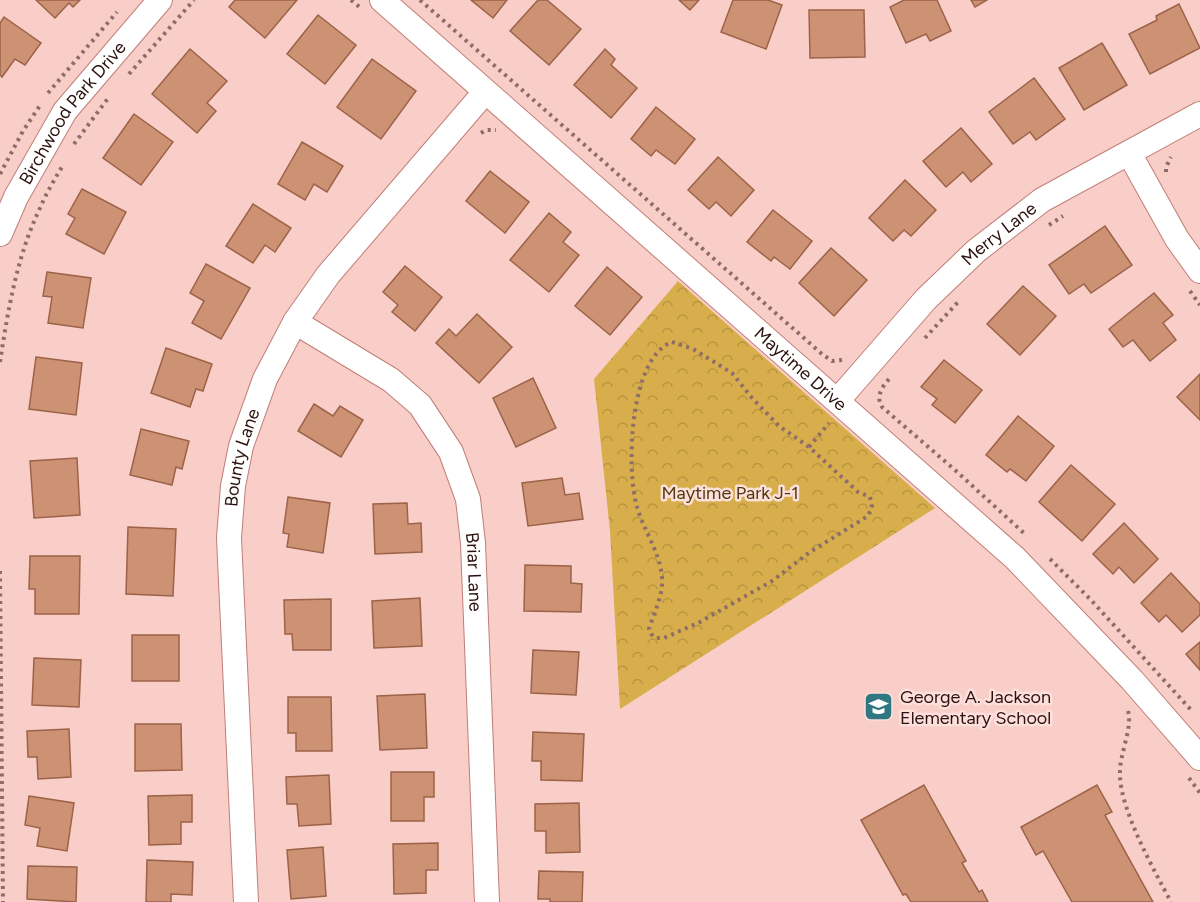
<svg xmlns="http://www.w3.org/2000/svg" width="1200" height="902" font-family="Figtree,sans-serif">
<style>
.park{fill:url(#park-crowns)}
.building{fill:#cd9174;stroke:#9c6348;stroke-width:1.5}
.lines{fill:none;stroke-linecap:round;stroke-linejoin:round}
.minor-casing{stroke:#c07e77;stroke-width:26}
.path{stroke:#8e6d69;stroke-width:4;stroke-dasharray:3 4.5;stroke-linecap:butt}
.minor{stroke:#fff;stroke-width:24}
.labels{text-anchor:middle;stroke-width:5;stroke-linejoin:round;paint-order:stroke}
.street-label{font-size:18px;fill:#2b1210;stroke:#fddfdb}
.park-label{font-size:18px;fill:#4d3b0c;stroke:#fddfdb}
.poi-label{font-size:18px;fill:#2b1210;stroke:#fddfdb;text-anchor:start}
</style>
<defs>
<pattern id="park-crowns" width="20" height="18" patternUnits="userSpaceOnUse" patternTransform="scale(1.5)"><rect width="20" height="18" fill="#d7ae4b"/><path d="M2 6a3 3 0 1 1 6 0M12 15a3 3 0 1 1 6 0" fill="none" stroke="#b99540"/></pattern>
</defs>
<rect width="100%" height="100%" fill="#f9cec8"/>
<!-- park -->
<path class="park" d="M678 281 935 508 620 709 610 531 594 379Z"/>
<!-- building -->
<g class="building">
<path d="M36 0H80L73 7 69 3 55 18Z"/>
<path d="M235 0H297L265 38 229 7Z"/>
<path d="M471 0H507L493 18Z"/>
<path d="M538 0H547L581 29 549 65 510 31Z"/>
<path d="M679 0H699L690 10Z"/>
<path d="M733 0H768L782 5 766 49 721 32Z"/>
<path d="M904 0H937L951 31 930 41 926 34 906 43 890 7Z"/>
<path d="M971 0H987L975 7Z"/>
<path d="M1179 4 1200 48 1150 74 1129 34 1157 20 1156 16Z"/>
<path d="M809 10H864L865 57 810 58Z"/>
<path d="M318 15 356 45 325 84 287 54Z"/>
<path d="M4 17 41 43 25 65 15 59 2 77 0 75V23Z"/>
<path d="M1102 43 1127 85 1084 110 1059 68Z"/>
<path d="M190 49 227 81 207 103 216 111 197 133 152 94Z"/>
<path d="M605 49 615 59 611 65 637 88 611 118 574 85Z"/>
<path d="M372 59 416 91 381 139 337 107Z"/>
<path d="M1034 78 1065 119 1036 140 1030 132 1013 144 989 112Z"/>
<path d="M656 107 695 139 675 164 656 150 651 156 631 139Z"/>
<path d="M134 114 173 142 141 185 103 158Z"/>
<path d="M961 128 992 164 971 182 963 172 946 187 923 161Z"/>
<path d="M302 142 343 166 327 192 314 184 305 200 278 184Z"/>
<path d="M718 157 754 190 731 216 716 202 709 209 688 190Z"/>
<path d="M490 171 529 202 505 233 466 201Z"/>
<path d="M905 180 936 210 911 236 904 230 893 241 869 218Z"/>
<path d="M82 189 126 212 104 254 66 234 75 218 68 214Z"/>
<path d="M253 204 291 228 275 252 265 245 253 263 226 246Z"/>
<path d="M773 210 812 241 790 269 774 257 771 261 747 242Z"/>
<path d="M549 213 571 232 563 242 579 255 549 292 510 260Z"/>
<path d="M1105 226 1132 265 1091 293 1084 284 1069 294 1049 265Z"/>
<path d="M831 248 867 280 834 316 799 283Z"/>
<path d="M206 264 250 288 221 339 192 323 204 301 190 293Z"/>
<path d="M405 266 442 297 415 331 392 312 398 305 383 292Z"/>
<path d="M607 267 642 297 610 335 575 306Z"/>
<path d="M47 272 91 278 83 328 48 323 52 297 43 296Z"/>
<path d="M1023 286 1056 316 1020 355 987 324Z"/>
<path d="M1154 293 1173 315 1163 323 1176 340 1150 361 1133 340 1123 347 1109 329Z"/>
<path d="M477 314 512 347 479 383 436 343 449 329 456 336Z"/>
<path d="M166 348 212 364 203 391 196 389 190 407 151 393Z"/>
<path d="M36 357 82 363 76 415 29 409Z"/>
<path d="M944 360 982 390 955 423 932 405 937 399 921 387Z"/>
<path d="M1200 374V420L1177 397Z"/>
<path d="M533 378 556 428 516 447 493 398Z"/>
<path d="M314 404 333 416 340 406 363 420 341 457 298 431Z"/>
<path d="M1018 416 1054 446 1026 481 1010 469 1007 472 986 455Z"/>
<path d="M141 429 189 441 182 469 176 467 172 485 130 475Z"/>
<path d="M77 458 80 515 34 518 30 461Z"/>
<path d="M1071 465 1115 504 1082 541 1039 502Z"/>
<path d="M562 478 565 495 579 493 583 519 528 526 522 483Z"/>
<path d="M288 497 330 503 323 553 287 547 289 534 283 533Z"/>
<path d="M407 503 408 524 421 523 422 552 375 554 373 504Z"/>
<path d="M1124 523 1158 559 1134 583 1119 567 1113 574 1093 554Z"/>
<path d="M128 527 176 529 173 596 126 594Z"/>
<path d="M30 556H80L79 614H35V589H29Z"/>
<path d="M525 565 571 566V583L582 584 581 612 524 611Z"/>
<path d="M1171 573 1200 604V615L1182 632 1166 615 1159 622 1141 603Z"/>
<path d="M420 598 422 646 374 648 372 601Z"/>
<path d="M331 599V650H293L292 634H285L284 600Z"/>
<rect x="132" y="635" width="47" height="46"/>
<path d="M1200 642V670L1186 654Z"/>
<path d="M533 650 579 652 576 695 531 693Z"/>
<path d="M34 658 81 660 79 707 32 705Z"/>
<path d="M425 694 427 748 380 750 377 696Z"/>
<path d="M288 697H331L332 751H296V733H288Z"/>
<path d="M135 724H181L182 770 135 771Z"/>
<path d="M69 729 71 777 38 779 37 757H28L27 731Z"/>
<path d="M533 732 584 734 582 781 541 780V761H532Z"/>
<path d="M391 772H434V797H424V821H391Z"/>
<path d="M329 775 331 824 299 826 297 804H287L286 777Z"/>
<path d="M924 785 966 861 962 863 979 892 982 890 988 902H911L906 894 903 895 861 820Z"/>
<path d="M1097 785 1112 812 1105 815 1153 902H1072L1043 851 1036 855 1021 827Z"/>
<path d="M192 795V822H181V844L149 845 148 796Z"/>
<path d="M29 796 74 803 67 851 37 846 40 828 25 825Z"/>
<path d="M579 803 580 852 546 853V831H535V804Z"/>
<path d="M438 843V870H426V893L394 894 393 844Z"/>
<path d="M323 847 326 896 291 899 287 850Z"/>
<path d="M147 860 193 862 192 895 171 894V902H146Z"/>
<path d="M28 866 77 867 76 902 27 899Z"/>
<path d="M539 871 583 872 582 902H550V899H538Z"/>
</g>
<g class="lines">
<defs>
<g id="minor">
<path id="s1" d="M382 0 1015 558 1132 680 1200 758"/>
<path d="M1129 153 1177 239 1200 271"/>
<path id="s2" d="M0 234 16 197 65 111 160 0"/>
<path id="s3" d="M295 322 391 380 420 405 451 452 468 499 473 543 487 902"/>
<path id="s4" d="M838 400 926 299 976 251 1042 200 1200 114"/>
<path id="s5" d="M246 902 229 538 233 486 241 446 265 379 295 322 328 275 485 92"/>
</g>
</defs>
<!-- minor casing -->
<use href="#minor" class="minor-casing"/>
<!-- path -->
<g class="path">
<path d="M351 0 362 9"/>
<path d="M420 0 822 354 832 361 842 360"/>
<path d="M129 74 194 0"/>
<path d="M48 93 117 12"/>
<path d="M481 133 486 130H496"/>
<path d="M74 144 109 97"/>
<path d="M1166 172V167L1171 157"/>
<path d="M0 174 23 131 41 104"/>
<path d="M1049 225 1063 216"/>
<path d="M1190 291 1200 305"/>
<path d="M925 338 959 301"/>
<path d="M672 342 693 349 732 373 752 398 779 426 809 447 858 492 870 497 872 507 868 516 810 552 772 581 700 622 664 638H656L651 634 649 629C653 615 661 600 662 585 664 558 644 532 637 507 626 469 629 358 672 342Z"/>
<path d="M0 362C8 310 17 256 40 208 46 194 54 180 62 167"/>
<path d="M889 379C881 388 876 397 882 407L955 470 1026 535"/>
<path d="M809 447 829 423"/>
<path d="M1050 559 1091 600 1192 711"/>
<path d="M0 571 3 902"/>
<path d="M1128 711C1133 728 1119 755 1120 774 1120 810 1154 870 1171 902"/>
<path d="M1189 778 1200 793"/>
</g>
<!-- minor -->
<use href="#minor" class="minor"/>
</g>
<!-- icons -->
<defs>
<symbol id="school-square" viewBox="-11 -11 22 22"><rect x="-9" y="-9" width="18" height="18" rx="4" fill="#307881" stroke="#fddfdb"/><path d="M0-5L7-2L0 1L-7-2ZM-4 1L0 2.5L4 1V4Q0 6-4 4Z" fill="#fff"/></symbol>
</defs>
<g fill-rule="evenodd">
<use href="#school-square" x="862" y="690" width="33" height="33"/>
</g>
<g class="labels">
<!-- street labels -->
<g class="street-label">
<text dy="6" stroke="none"><textPath href="#s2" startOffset="142">Birchwood Park Drive</textPath></text>
<text dy="6" stroke="none"><textPath href="#s4" startOffset="232">Merry Lane</textPath></text>
<text dy="6" stroke="none"><textPath href="#s1" startOffset="558">Maytime Drive</textPath></text>
<text dy="6" stroke="none"><textPath href="#s5" startOffset="446">Bounty Lane</textPath></text>
<text dy="6" stroke="none"><textPath href="#s3" startOffset="330">Briar Lane</textPath></text>
</g>
<!-- park labels -->
<g class="park-label">
<text x="730" y="499">Maytime Park J-1</text>
</g>
<!-- poi labels -->
<g class="poi-label">
<text x="900" y="703">George A. Jackson<tspan x="900" dy="21">Elementary School</tspan></text>
</g>
</g>
</svg>
